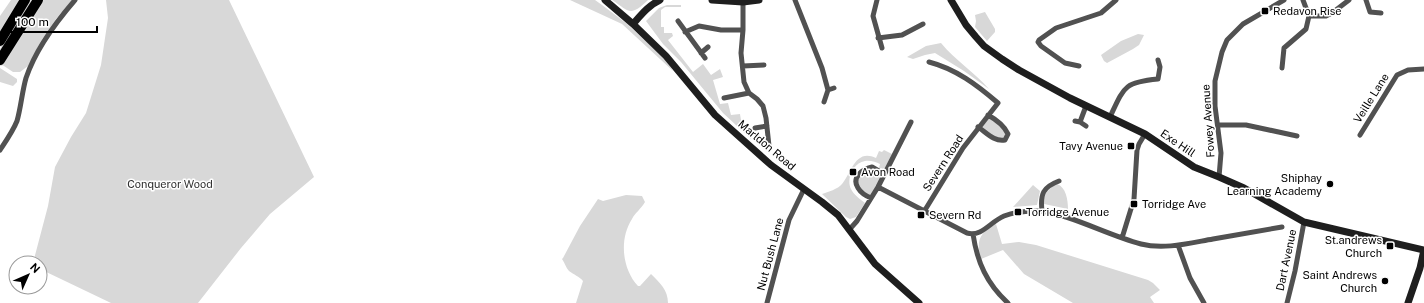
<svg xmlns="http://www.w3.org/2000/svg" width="1424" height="303" font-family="'Public Sans',sans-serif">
<rect width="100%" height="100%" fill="#fff"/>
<path fill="#d8d8d8" d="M11,0H21L0,34V16Z
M41,0H72L56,19L41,41L28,66L20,72H13L1,64Z
M106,0H229L314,177L270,214L241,248L198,303H111L40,269V263H33L48,206L55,167L71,137L86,113L101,65L108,18Z
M570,0H595L602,5L626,23L665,59L673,71L622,24Z
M612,0H648C630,17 630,12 612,0Z
M667,5H681V7H665L661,10V27H664V33H672L673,36L668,40L693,72L703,64L711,75L720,69L723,77L713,80L720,104L728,103L731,115L740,114L742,126H744L745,128H749L751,139L723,113L681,62L663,44L646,21L659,8Z
M985,12L995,29V32L987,41L975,27L976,21L975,15Z
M1138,34L1144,35L1139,45L1133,49L1107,63L1104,61L1101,55L1121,41Z
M941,43C955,60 974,72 989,89L964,71L935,53L925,55L913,59L907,57L926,46Z
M0,68L17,79V82L13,86L0,82Z
M988,115L1008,134L1000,141L978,127Z
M884,150L892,154L885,168L883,169L879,168L880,164C876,162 870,160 865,161C853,163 846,179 851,189C854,195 860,199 865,203L856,217L850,219L846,217L822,194C828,192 838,189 842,184C851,174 855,148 876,158L879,151L882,152Z
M867,168L884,174L871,198L861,192L857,178Z
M1057,184C1066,187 1068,200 1068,209L1044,204C1042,195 1049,188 1057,184Z
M1033,185L1040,191L1037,205L1013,207Z
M626,195L642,196L645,202C641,209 635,213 632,219C619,239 622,269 638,286H640L651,274C660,283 668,290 668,303H576L583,281C579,276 574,275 569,271C566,268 565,263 562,259L563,258L580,226L598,199L603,201Z
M996,224L1002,244L1019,242L1036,245L1148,280L1153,283L1160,290L1150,297L1154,303H1073L1024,274L1003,250L981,259C976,241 979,233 996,224Z"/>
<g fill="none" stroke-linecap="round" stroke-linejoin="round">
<defs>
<path id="highway" d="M0,41L25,0
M0,60L38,0"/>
</defs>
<use href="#highway" stroke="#dbdbdb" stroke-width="12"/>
<path stroke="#515151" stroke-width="5" d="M795,0L822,68L828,90L834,88
M877,0L873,16L882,48
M1303,0L1309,16H1326L1332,13L1349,0
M1366,0L1370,12L1381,13
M743,2V30L741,53L744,82L749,93L757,99L763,106L766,118L769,146
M678,21L705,58
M685,32L699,26L721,30H743
M878,38L902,35L923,24
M701,53L708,47
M743,66L764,65
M1079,66L1065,63L1041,46L1038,42L1039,40L1056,28L1101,13L1116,0
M1282,68L1284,48L1306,29L1309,16
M724,98L749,93
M824,102L828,90
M1110,117C1124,87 1124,82 1158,79L1160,67L1158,60
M1075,121L1080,122L1086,126
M1080,122L1086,106
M1218,125H1246L1297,136
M978,127C987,133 994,142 1005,140L1008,134C1004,125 997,120 988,115
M755,128L767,126
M1360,135L1397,75L1408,70L1424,69
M0,150C6,141 13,131 17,121C21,107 22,92 26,78C35,51 56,22 75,0
M1219,177L1221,153L1215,106V81L1222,52L1227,40L1243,24L1284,0
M878,187L967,233C982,237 990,222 1004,216C1014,212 1025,211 1036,211C1047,211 1056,214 1066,217C1091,225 1115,237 1141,244C1164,250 1190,243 1213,239C1236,235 1259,231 1282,227
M871,198C866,196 861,193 858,188C851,177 863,169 872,167L884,174
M925,210L963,148L998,103C977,85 956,69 929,62
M1042,211C1040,194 1043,187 1059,181
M849,230L857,221L878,187L911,122
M973,234C977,262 987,284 1008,303
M1122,238L1134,199L1137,150L1139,144L1145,134
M1178,245L1190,278L1204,303
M767,303L789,220L804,189
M1287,303L1295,271L1304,222"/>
<path stroke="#1e1e1e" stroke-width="7" d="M605,0L633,24L666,56L715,115L771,165L822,202L838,215L875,264L919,303
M712,0L743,2L759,0
M951,0L966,25L976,37L984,46L1002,59L1019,70L1070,98L1145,134L1194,167L1219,177L1244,188L1304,222L1424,250L1420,268L1408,303
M633,24C641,15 649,5 660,0"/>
<use href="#highway" stroke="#000" stroke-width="10"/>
</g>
<g fill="#000" stroke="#fff" stroke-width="1.5">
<rect x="1261" y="7" width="8" height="8" rx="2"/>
<rect x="1127" y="142" width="8" height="8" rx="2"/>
<rect x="849" y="168" width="8" height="8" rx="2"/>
<circle cx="1330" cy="184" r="4"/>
<rect x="1130" y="200" width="8" height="8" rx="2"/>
<rect x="1014" y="208" width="8" height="8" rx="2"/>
<rect x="917" y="211" width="8" height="8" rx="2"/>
<rect x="1386" y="242" width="8" height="8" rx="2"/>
<circle cx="1385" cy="281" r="4"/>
</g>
<g text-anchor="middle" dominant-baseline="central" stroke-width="3" stroke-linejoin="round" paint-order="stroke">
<g font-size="11" fill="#000" stroke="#fff" text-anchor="start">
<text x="1273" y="11">Redavon Rise</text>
<text x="1123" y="146" text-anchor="end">Tavy Avenue</text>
<text x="861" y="172">Avon Road</text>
<text x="1322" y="178" text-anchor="end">Shiphay<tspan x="1322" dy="13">Learning Academy</tspan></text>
<text x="1142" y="204">Torridge Ave</text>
<text x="1026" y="212">Torridge Avenue</text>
<text x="929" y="215">Severn Rd</text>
<text x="1382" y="240" text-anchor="end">St.andrews<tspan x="1382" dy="13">Church</tspan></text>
<text x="1377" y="275" text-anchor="end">Saint Andrews<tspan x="1377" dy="13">Church</tspan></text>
</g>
<g font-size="11" fill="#000" stroke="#fff">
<text transform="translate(1371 98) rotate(-58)">Veille Lane</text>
<text transform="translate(1208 121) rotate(-94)">Fowey Avenue</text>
<text transform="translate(1178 143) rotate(34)">Exe Hill</text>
<text transform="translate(767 145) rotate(40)">Marldon Road</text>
<text transform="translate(943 163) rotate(-57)">Severn Road</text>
<text transform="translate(770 254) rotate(-75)">Nut Bush Lane</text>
<text transform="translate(1286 260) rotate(-78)">Dart Avenue</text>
</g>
<g font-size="11" fill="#2f2f2f" stroke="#fff">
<text x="170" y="184">Conqueror Wood</text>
</g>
</g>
<g transform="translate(28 275) rotate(45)"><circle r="19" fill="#ffffff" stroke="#999999"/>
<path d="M0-3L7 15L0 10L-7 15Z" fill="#000000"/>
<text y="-6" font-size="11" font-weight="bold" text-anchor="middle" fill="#000000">N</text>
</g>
<path d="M10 26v6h87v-6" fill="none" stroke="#000000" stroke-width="2"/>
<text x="16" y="26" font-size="12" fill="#000000" stroke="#ffffff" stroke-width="3" paint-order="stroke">100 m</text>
</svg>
